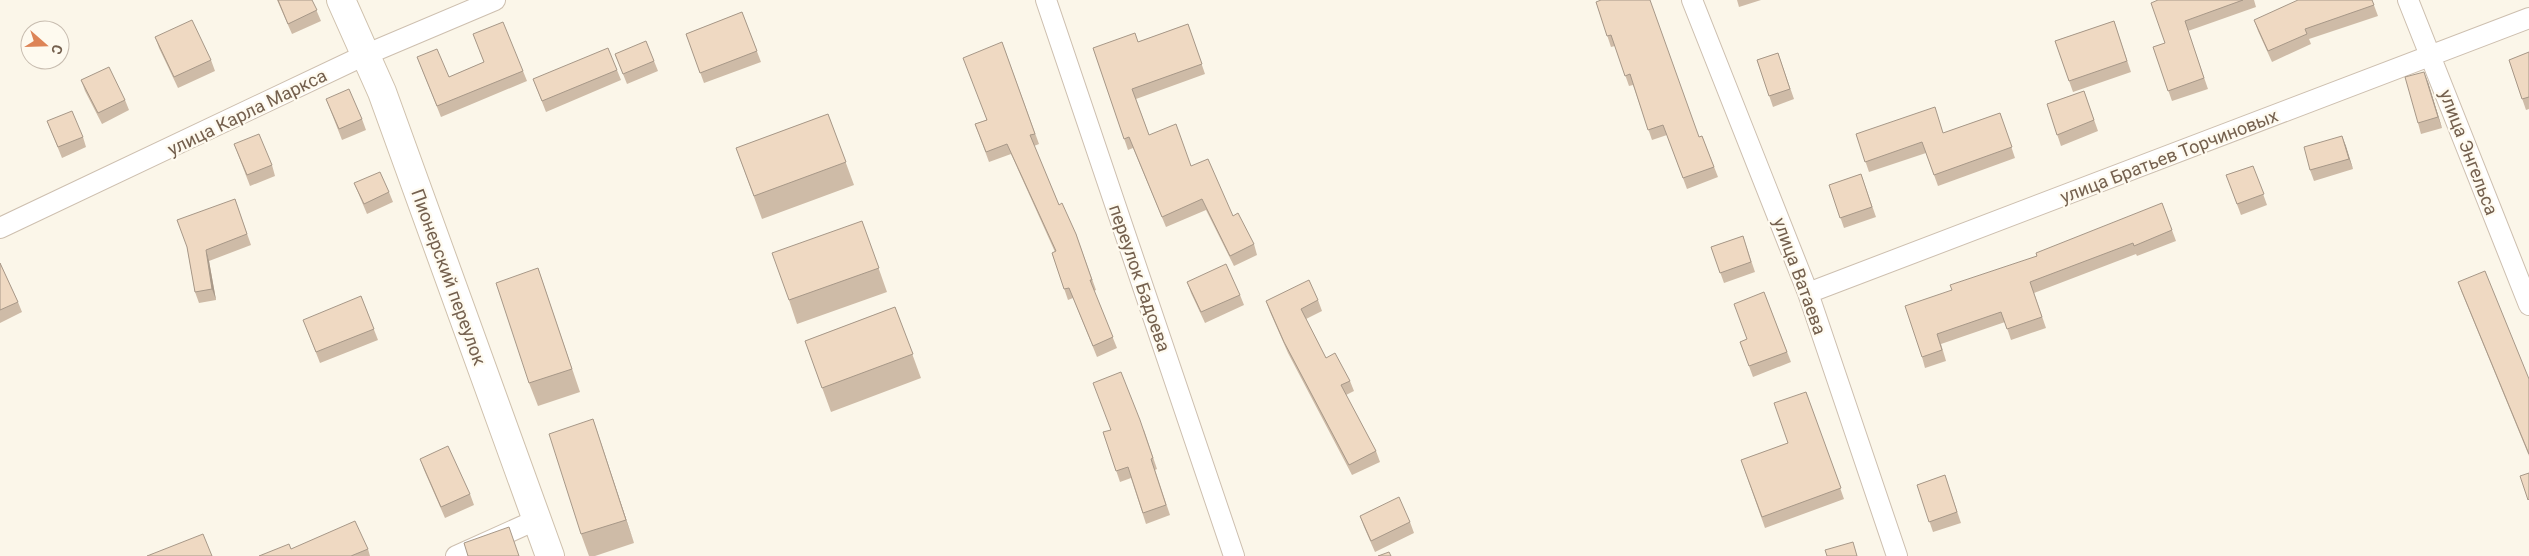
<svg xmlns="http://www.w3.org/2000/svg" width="2529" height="556" font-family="Roboto,sans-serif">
<rect width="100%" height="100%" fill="#fbf6e9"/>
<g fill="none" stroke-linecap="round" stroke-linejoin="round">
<defs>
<path id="street" d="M1046,0L1234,556
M1692,0L1808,293L1897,556
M2408,0L2529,305
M0,228L365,55L495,0
M1808,293L2529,18
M456,556L536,520"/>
<path id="secondary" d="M341,0L382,92L550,556"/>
</defs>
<use href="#street" stroke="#cdbfaf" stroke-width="22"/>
<use href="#secondary" stroke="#cfc1ad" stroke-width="30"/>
<use href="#street" stroke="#fff" stroke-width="20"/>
<use href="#secondary" stroke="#fff" stroke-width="28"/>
</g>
<path fill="#cebba7" d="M277,0H312L321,21L292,34Z
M1737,0H1761L1739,7Z
M2158,0H2254L2256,7L2188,31L2208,89L2172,101L2153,47L2165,43Z
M2372,0L2378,16L2309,39L2311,44L2272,62L2258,31L2254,20Z
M1596,2L1699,137L1702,136L1718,177L1687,189L1667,135L1652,140L1633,85L1629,86L1615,46L1611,47Z
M742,12L761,62L704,83L686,34Z
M2114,21L2131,72L2073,92L2055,41Z
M1188,24L1205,74L1136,99L1149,135L1191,166L1233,216L1254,244L1257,255L1234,266L1206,210L1166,227L1133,148L1128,150L1093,48L1138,42Z
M473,34L523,71L527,81L441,117L417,57L449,77L484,62Z
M155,37L211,60L215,71L178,88L159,48Z
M1002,42L1039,144L1034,146L1059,205L1076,234L1096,290L1094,291L1117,348L1097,357L1073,298L1068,300L1052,253L1055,252L1011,154L989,162L975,124L986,120Z
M2529,52V109L2526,110L2509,60Z
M1778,53L1794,99L1773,107L1757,60Z
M615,54L654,61L658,71L627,84Z
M617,70L621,80L546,112L533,79Z
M81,80L125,100L129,110L102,124L85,91Z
M2428,82L2442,128L2421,134L2418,123Z
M2084,91L2098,131L2061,146L2047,104Z
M326,99L362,119L366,130L342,140Z
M2000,113L2015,158L1938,186L1926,153L1869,172L1856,134L1943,133Z
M828,114L854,185L762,219L736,148Z
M47,121L83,137L86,147L62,158Z
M2342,136L2353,169L2314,181L2310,170Z
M234,144L272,165L275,176L250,186Z
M2253,166L2267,205L2241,215L2226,175Z
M1861,174L1876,217L1844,228L1829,185Z
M354,183L389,192L393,202L367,214Z
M235,199L251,245L209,261L216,300L199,303L195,292L187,247Z
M2162,203L2176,241L2137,256L2136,254L2034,293L2046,328L2011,340L2005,322L1941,344L1946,361L1925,368L1922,357L1952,290L2037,256Z
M862,221L887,292L797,324L789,300Z
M1743,236L1755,272L1724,283L1711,247Z
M0,263L18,302L22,312L0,323Z
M538,268L580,392L538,406L529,383Z
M1187,282L1240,295L1244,305L1205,323L1191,293Z
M2458,282L2529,379V456L2462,293Z
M1764,292L1791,362L1753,377L1740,342L1747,339Z
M361,296L378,340L320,363L307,330Z
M1318,300L1322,311L1306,319L1326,358L1350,381L1354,391L1346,395L1376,451L1380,462L1352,475L1288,353L1270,312L1266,301Z
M895,307L921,378L831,412L805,341Z
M1806,392L1844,499L1765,528L1741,460L1788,443Z
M593,419L601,443L634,543L595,556H589L581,534Z
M1144,430L1157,469L1155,470L1170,515L1146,524L1131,478L1120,482L1103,432Z
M420,459L470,494L474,505L445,518L424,470Z
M1945,475L1961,523L1933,532L1917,485Z
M1360,516L1410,522L1414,533L1375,552L1364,527Z
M291,549H368L370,556H259Z"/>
<path fill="#a79888" d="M2424,72L2428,82L2442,128L2438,117Z
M2342,136L2346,146L2353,169L2349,159Z
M206,250L209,261L216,300L212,289Z
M593,419L601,443L634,543L626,520Z"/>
<path fill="#efd9c2" stroke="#a79888" d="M278,0H312L317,10L288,24Z
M1601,0H1650L1699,137L1702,136L1714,167L1683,178L1663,125L1648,130L1630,74L1625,76L1611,35L1607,36L1596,2Z
M2158,0H2243L2185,21L2204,78L2168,91L2153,47L2165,43L2151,3Z
M2298,0H2372L2374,5L2305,29L2307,34L2268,51L2254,20Z
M742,12L757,51L700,73L686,34Z
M192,20L211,60L174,77L155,37Z
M2114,21L2127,61L2069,81L2055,41Z
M503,22L523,71L437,106L417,57L437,49L449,77L484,62L473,34Z
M1188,24L1202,64L1132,89L1149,135L1176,124L1191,166L1208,159L1233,216L1238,213L1254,244L1230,256L1202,199L1162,217L1129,137L1124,139L1093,48L1135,33L1138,42Z
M646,41L654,61L623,74L615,54Z
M1002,42L1035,134L1030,135L1059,205L1062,203L1076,234L1092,280H1090L1113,337L1093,346L1069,288L1064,289L1052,253L1056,251L1007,144L986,152L975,124L987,120L963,58Z
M608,48L617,70L542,101L533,79Z
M2529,52V97L2522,99L2509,60Z
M1778,53L1790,89L1769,96L1757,60Z
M109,67L125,100L98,113L81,80Z
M2424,72L2438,117L2418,123L2405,77Z
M349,89L362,119L339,129L326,99Z
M2084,91L2094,120L2057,135L2047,104Z
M1935,107L1943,133L2000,113L2012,147L1934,175L1922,142L1865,162L1856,134Z
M72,111L83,137L58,147L47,121Z
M828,114L846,162L754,196L736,148Z
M259,134L272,165L247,175L234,144Z
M2342,136L2349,159L2310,170L2304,147Z
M2253,166L2264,194L2237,204L2226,175Z
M380,172L389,192L364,204L354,183Z
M1861,174L1872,207L1840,218L1829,185Z
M235,199L247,234L206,250L212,289L195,292L187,247L177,220Z
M2162,203L2172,230L2134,246L2133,243L2030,282L2042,317L2007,329L2001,312L1937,334L1942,350L1922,357L1905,306L1952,290L1950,285L2037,256L2036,253Z
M862,221L879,268L789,300L772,253Z
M1743,236L1751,262L1720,273L1711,247Z
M0,263L18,302L0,310Z
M1226,264L1240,295L1201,312L1187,282Z
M538,268L572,369L529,383L496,283Z
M2485,271L2529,379V454L2458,282Z
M1309,280L1318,300L1301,309L1326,358L1335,353L1350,381L1341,385L1376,451L1349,465L1284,342L1266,301Z
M1764,292L1787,352L1749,366L1740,342L1747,339L1734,304Z
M361,296L374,329L316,352L303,320Z
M895,307L913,354L822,388L805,341Z
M1121,372L1140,420L1153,458L1151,459L1166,505L1143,513L1128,467L1116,471L1103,432L1111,430L1093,383Z
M1806,392L1841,488L1762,517L1741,460L1788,443L1774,403Z
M593,419L626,520L581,534L549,434Z
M448,446L470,494L441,507L420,459Z
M2529,473V499L2528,500L2520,476Z
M1945,475L1957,512L1929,522L1917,485Z
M1399,497L1410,522L1371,541L1360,516Z
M355,521L368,549L351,556H259L289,544L291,549Z
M509,527L519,556H468L464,543Z
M203,534L212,556H147Z
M1853,542L1857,556H1827L1825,550Z
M1389,552L1391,556H1378Z"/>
<g text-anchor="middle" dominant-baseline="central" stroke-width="4.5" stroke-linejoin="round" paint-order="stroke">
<g font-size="18" fill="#74604e" stroke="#fefaef">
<text transform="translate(247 112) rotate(-26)">улица Карла Маркса</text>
<text transform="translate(2469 152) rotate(69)">улица Энгельса</text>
<text transform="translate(2169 156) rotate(-21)">улица Братьев Торчиновых</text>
<text transform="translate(1800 276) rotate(70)">улица Ватаева</text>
<text transform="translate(449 277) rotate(70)">Пионерский переулок</text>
<text transform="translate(1140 278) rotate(71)">переулок Бадоева</text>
</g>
</g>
<g transform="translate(45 45) rotate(110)"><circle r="24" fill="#fefaef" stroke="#c7bcaf"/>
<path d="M0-4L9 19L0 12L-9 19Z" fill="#dd8457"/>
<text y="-8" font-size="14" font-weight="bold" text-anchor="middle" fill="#74604e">С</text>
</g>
</svg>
